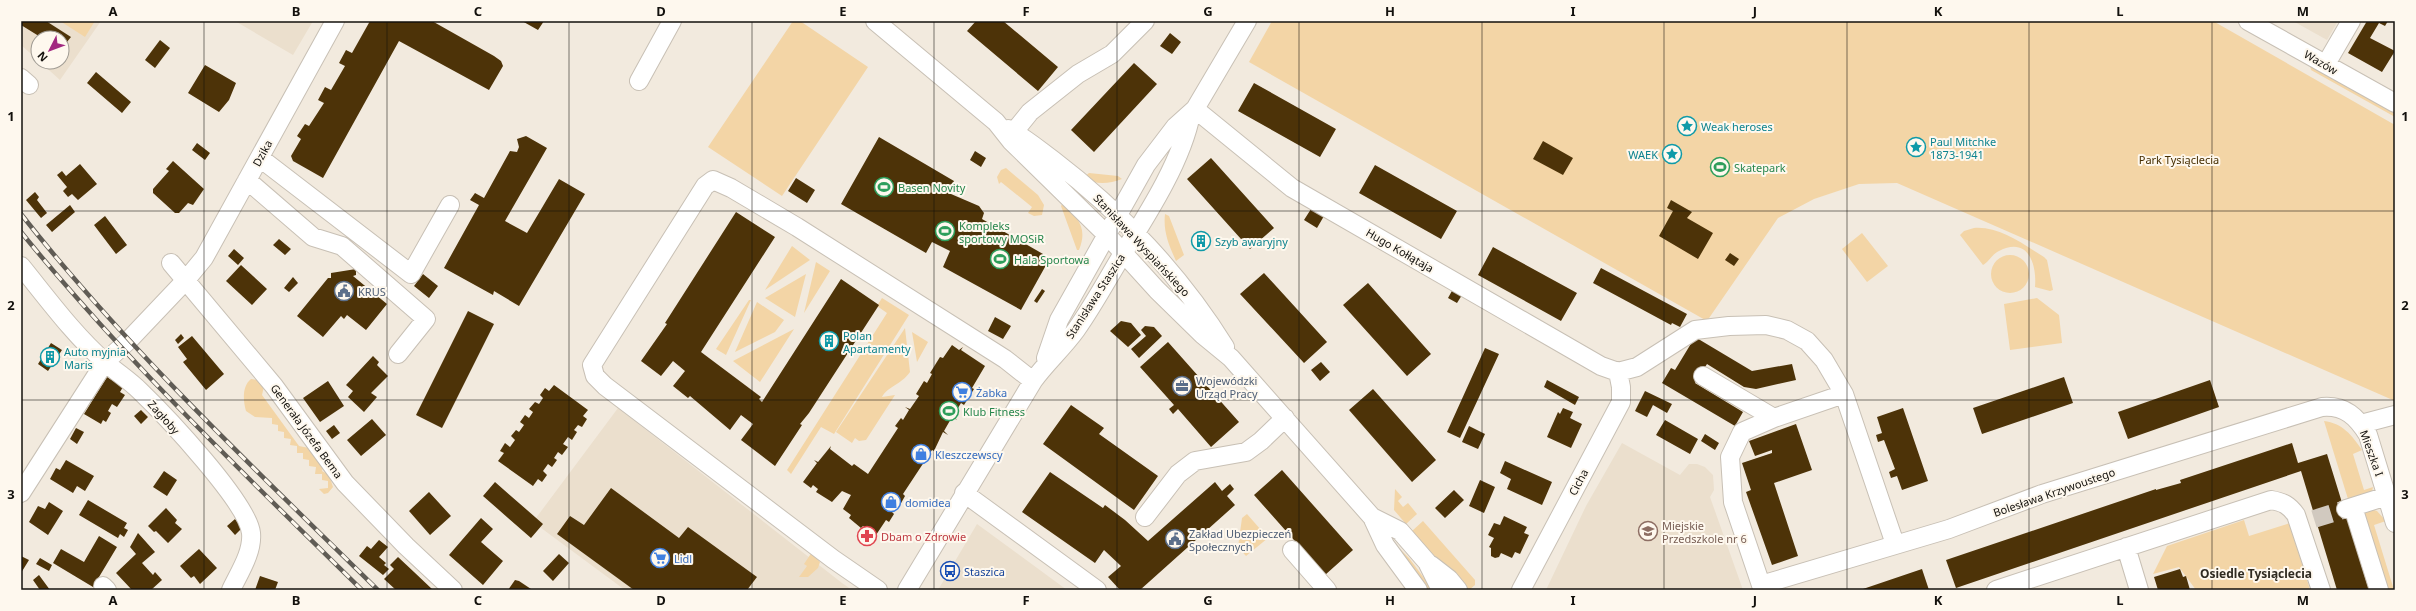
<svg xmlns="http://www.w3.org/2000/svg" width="2416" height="611" font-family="'Noto Sans',sans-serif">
<rect width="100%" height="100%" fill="#f2eade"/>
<path fill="#ebdfcd" d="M21,21H101L60,80L40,62H62V38H38V60L21,45Z
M235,21H313L293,55Z
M2293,21H2338L2327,40Z
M618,408L842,583L852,590H625L533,522Z
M1622,443L1680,475L1689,464H1697L1705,467L1713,475L1714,490L1710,497L1743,590H1546L1586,506Z
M977,524L1067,590H938Z"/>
<path fill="#f3d5a6" d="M60,21H95L85,37Z
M793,21H800L868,67L782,196L708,147Z
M1272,21H2213L2395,125V401L1897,183L1859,184L1814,199L1778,218L1707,321L1249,62Z
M2310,64L2395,112V117L2311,70Z
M1006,168L1038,195L1044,205L1042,215L1034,216L1028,213L1032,207L1001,182L999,184L997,177L1001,170Z
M1089,173L1118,176L1122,179C1108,184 1097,185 1083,178Z
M1063,203C1078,218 1088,228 1079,250H1077L1061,206Z
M1165,214L1169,216L1184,255L1176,261C1169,245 1163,232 1165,214Z
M1974,228C1999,226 2023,244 2044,257L2047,260L2053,290L2050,291L2035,287C2037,264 2028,236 1999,251C1992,254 1989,262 1983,265L1960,235L1964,231Z
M1862,233L1888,266L1867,282L1842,249Z
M792,246L810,260L765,290Z
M1991 274a19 19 0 1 1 38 0a19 19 0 1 1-38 0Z
M816,262L830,271L804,313Z
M806,274L795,317L765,298Z
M882,298L909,315L834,434L821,427L791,474L787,470L887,313L877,306Z
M2037,298L2059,315L2062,343L2010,350L2004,304Z
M749,300H751L726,355L716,349Z
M757,302L784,320L775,332L735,352Z
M905,328L910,372C901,385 888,386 882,397L895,395L866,440L859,441L855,438L852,443L836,432Z
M794,329L760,382L733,361Z
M912,332L928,342L917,362Z
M251,379L258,380L264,386L262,395L299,446L309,448L323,468L322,471L329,475L333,487L328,493L324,494L319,489L328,488V481L322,480V474H315L316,467L309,466V460L303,459V453H297V446L290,445L291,439L284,438V432L278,431V425L272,424V418L255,417L246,411C243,401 242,386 251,379Z
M2324,421C2342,423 2352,435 2362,450L2353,454L2364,490L2373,487L2372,492L2348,499Z
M1395,489L1402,497L1398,501L1403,507L1408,503L1417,514L1406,524L1394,510Z
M2374,510L2377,511L2386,521L2374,525L2394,590H2384L2362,518L2365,513Z
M1247,514L1268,538L1246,556L1238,547L1242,518Z
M2244,520L2249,536L2290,523L2310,590H2196L2179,567L2153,574L2167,546Z
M1423,521L1475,580V585L1469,590H1465L1412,531Z
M1391,540L1409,558L1433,590H1426Z
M812,552L820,562L818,568L808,577H799L807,566L804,564Z"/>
<path fill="#4d3308" d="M22,21H46L71,37L62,48V38H42L21,25Z
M370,21H432L494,56L501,61L503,66L489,90L399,41L323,178L293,161L291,156L301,139L297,136L305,124L309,126L324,103L318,100L325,87L331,90L345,66L339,63L346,50L352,53Z
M522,21H544L538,30Z
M976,21H1003L1058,67L1038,91L967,31Z
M2367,21H2388L2385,26L2379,23L2370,38L2395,51L2382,72L2348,53Z
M1170,33L1181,42L1172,54L1160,46Z
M160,40L170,48L155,68L145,60Z
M1134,63L1157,84L1094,152L1071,130Z
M205,65L236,83L229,100L219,112L188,93Z
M96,72L131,102L122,113L87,83Z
M1254,83L1336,129L1320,157L1238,111Z
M526,136L547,148L505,221L527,233L559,179L585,194L519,306L494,291L493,295L444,268L479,205L470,200L475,193L484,198L510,151L517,152L519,147L517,139Z
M879,137L954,181L949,191L951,194L979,206L984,213L982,219L1050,258L1021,310L943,267L950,251L932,242L926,253L841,204Z
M1543,141L1573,158L1563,175L1533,159Z
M197,143L210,153L205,160L192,150Z
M975,151L986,158L981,167L970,160Z
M1211,158L1274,228L1250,249L1187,179Z
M173,161L204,189L193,205L188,203L179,213H175L153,193V189L169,171L166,169Z
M80,164L97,184L78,200L72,194L68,197L63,191L67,187L57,175L62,171L66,176Z
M1375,165L1457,211L1441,239L1359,193Z
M796,178L815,190L807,203L788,191Z
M35,192L39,197L37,200L47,213L41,218L26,200Z
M1671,200L1692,212L1687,218L1713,233L1698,259L1659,236L1673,211L1667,208Z
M70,205L75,212L52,232L46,225Z
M1311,209L1324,216L1317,228L1304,220Z
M736,212L775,237L701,352L761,397L759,399L762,402L841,279L879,305L809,413L800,424L802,425L775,466L741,440L753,424L741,415L730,430L690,396L688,398L673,386L685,371L673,361L661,376L641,361L667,324L665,323Z
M105,216L127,245L116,254L94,225Z
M279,239L291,249L285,255L273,245Z
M1493,247L1577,293L1561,321L1478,275Z
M234,249L244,258L238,265L228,256Z
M1730,253L1739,259L1734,266L1725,260Z
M241,265L267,289L252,305L226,281Z
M1601,268L1687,314L1680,327L1672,323L1671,325L1593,283Z
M356,269V275L353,276L387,304L366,330L347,315L344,319L341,316L323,337L297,316L328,278H331V273Z
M1264,273L1327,342L1304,363L1240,294Z
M423,274L438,286L429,298L414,286Z
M293,277L298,283L289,292L284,288Z
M1368,283L1431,354L1407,376L1343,305Z
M1042,289L1045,291L1037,303L1034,301Z
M1453,289L1462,295L1457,303L1448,298Z
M468,311L494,324L442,428L416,415Z
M995,317L1011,326L1003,339L988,331Z
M1121,321L1131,323L1141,335L1128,347L1110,331Z
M1145,326L1154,327L1162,336L1139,358L1131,349L1146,336L1141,330Z
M181,334L184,338L178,344L175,340Z
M192,336L224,374L206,390L183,362L187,359L178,347Z
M1695,337L1752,371L1792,364L1796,380L1756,389L1744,387L1707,364L1695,383L1743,412L1735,426L1662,383L1671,368L1675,370Z
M1168,342L1239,422L1211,447L1178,409L1173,414L1169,409L1174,405L1140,367Z
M51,343L62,350L48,371L38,364Z
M952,345L959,350L963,347L961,350L985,366L972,388L974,389L964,405L961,403L953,416L957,420L952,417L944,431L948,435L943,432L934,451L932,450L903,494L905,496L900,505L897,503L892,512L894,514L889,522L886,520L876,535L863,526L861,528L849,518L851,515L843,509L851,495L842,491L832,502L816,492L818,489L813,485L811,488L803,482L817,463L814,460L818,462L831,446L830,449L852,466L854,464L868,474L898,428L895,426L901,418L903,420L909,410L905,407L910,409L919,396L916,394L924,381L927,383L932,374L930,373L940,357L943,358Z
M1485,348L1499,354L1460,438L1447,432Z
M373,356L379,362L377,365L388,376L371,393L377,397L364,412L348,397L353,391L346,385Z
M1321,362L1330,372L1320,381L1311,370Z
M107,377L123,387L120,392L125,395L117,407L112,404L108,411L111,413L106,422L103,420L101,424L84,414Z
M2064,377L2073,403L1982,434L1973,408Z
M1547,380L1579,397L1575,405L1544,387Z
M2210,380L2219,407L2128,439L2118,412Z
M328,381L344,406L320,422L303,398Z
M554,385L588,410L583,416L587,419L582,427L578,425L574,430L577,432L572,440L568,437L563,444L568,447L562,455L558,452L554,458L557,460L552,467L548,464L543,471L547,475L542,482L538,479L533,486L498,461L504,453L500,451L505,443L510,447L515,440L511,436L516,430L519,432L524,425L520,422L525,415L529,418L533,412L529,409L535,402L539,404L543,398L540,395L545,388L549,391Z
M1373,389L1436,460L1412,482L1349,410Z
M1645,391L1672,404L1667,413L1653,405L1647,417L1635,411Z
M1071,405L1104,428L1099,434L1158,476L1134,510L1043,444Z
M1563,408L1573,412L1570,418L1582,424L1571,448L1547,437L1558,412L1560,414Z
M1903,408L1928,481L1902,490L1897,476L1891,478L1889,472L1895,469L1884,440L1878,442L1876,435L1882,433L1877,417Z
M141,410L148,417L141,424L134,416Z
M372,419L386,435L361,456L347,440Z
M1665,420L1698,439L1690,454L1656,435Z
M1796,424L1812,470L1774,483L1798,556L1772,565L1746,492L1751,490L1742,463L1772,453V450L1755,456L1749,441Z
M334,425L340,433L332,439L326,431Z
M1469,426L1485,434L1478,449L1462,442Z
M76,428L84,432L77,444L70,439Z
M1705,434L1719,443L1715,450L1701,441Z
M2292,443L2298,463L2327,454L2369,590H2337L2301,471L1956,588L1946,560L2156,489V490L2181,483L2180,480Z
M66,460L94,476L85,491L77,486L73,493L50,479L56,468L60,470Z
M1505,461L1552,482L1542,505L1507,489L1511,479L1500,473Z
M1282,470L1353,550L1325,575L1254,495Z
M164,471L177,480L167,496L153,487Z
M1050,472L1103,508L1105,505L1125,520L1148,541L1215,482L1222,491L1230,484L1234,489L1227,496L1235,505L1140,590H1120L1108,577L1121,566L1104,550L1095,563L1022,512Z
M1480,480L1495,487L1484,513L1469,506Z
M495,482L543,524L531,538L483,496Z
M611,488L679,538L688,527L757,577L747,590H634L557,534L570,516L584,525Z
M1454,490L1464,500L1445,518L1435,508Z
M429,492L451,516L430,535L409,511Z
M88,500L127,523L124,528L128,530L124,537L120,534L118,538L79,515Z
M49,502L63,511L48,535L29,522L38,506L45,509Z
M166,508L177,520L175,523L182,529L168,543L156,531L154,532L148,526Z
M1504,516L1527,527L1524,533L1529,535L1520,554L1515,552L1512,558L1501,553L1499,557L1495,558L1491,556V548L1489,547L1494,538L1488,535L1494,523L1500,525Z
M481,518L493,529L481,542L503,561L483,585L449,555Z
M235,519L242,528L235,535L227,526Z
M138,533L155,552L142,563L153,575L155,572L162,580L151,590H132L116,573L136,554L130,547Z
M99,536L117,547L93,587L53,563L61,549L84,562Z
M379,540L388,547L379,557L386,563L384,565L389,569L383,575L359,556L367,546L371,549Z
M199,549L217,568L200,584L194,576L191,578L180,566Z
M559,554L569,563L553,581L543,571Z
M21,556L29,560L21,573Z
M398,557L414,572L433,590H396L384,579L394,569L390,565Z
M40,558L52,565L49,571L36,564Z
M1922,569L1929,590H1860Z
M2180,569L2183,577L2186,576L2190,590H2158L2154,577Z
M39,575L50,590H40L33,580Z
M260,576L278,582L275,590H255Z
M515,580L519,581L531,589L508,590Z"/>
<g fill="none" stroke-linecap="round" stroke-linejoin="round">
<path stroke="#d1c9bf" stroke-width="18" stroke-dasharray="18 9" stroke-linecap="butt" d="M2314,519L2346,509"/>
<defs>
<path id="minor" d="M875,21L996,122L1011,141L1107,235L1157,290L1203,335L1231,358L1372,517L1385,545L1418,590
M2248,21L2395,103
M2326,64L2351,21
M21,78L29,85
M639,81L672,21
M1195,109L1292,188L1601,366L1618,372
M1008,129C1024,137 1038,149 1053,160C1120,211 1181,276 1225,347
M1009,138L1030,112L1078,74L1112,54L1145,21
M260,158L411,274L450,205
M247,180L313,237L342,246L426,319L398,354
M171,263L274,386L345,483L406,546L453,590
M21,266C47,298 74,335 105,362C116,372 129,380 140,391C165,415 248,503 251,533C253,552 239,573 231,590
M1046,358L1059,320L1146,165L1175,127L1195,109L1247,21
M1618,372L1637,367L1695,330L1729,326L1766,325L1787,330L1807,341L1824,360L1844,394L1895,544
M1703,376L1774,418
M1844,394L1774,418L1742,432L1730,457L1733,502L1761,585L1949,529L2042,494L2322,407C2345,405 2357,417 2368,435L2395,523
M2361,424L2395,415
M21,493L105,362L129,340L185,281L204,258L335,21
M964,493L1097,590
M2353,507L2379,590
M2346,509L2387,496
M1145,517L1178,474L1195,461L1246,452L1261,441L1285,418
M1372,517L1400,531L1427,562L1441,590
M2126,547L2139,590
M1292,550L1327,590
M1431,565L1449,579L1458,590
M103,586L107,590
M878,590L833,559L605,386L595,376L592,365L705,186L713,180L731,188L797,227L1005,359L1033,381
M907,590L1033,381C1046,363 1063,348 1076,330C1093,306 1107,280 1122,255C1147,215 1182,161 1191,114
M1521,590L1621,402V387L1618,372
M1996,590L2271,500C2283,502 2289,505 2296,515L2321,590"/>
</defs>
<use href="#minor" stroke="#c8c0b5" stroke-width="20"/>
<use href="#minor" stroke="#fff" stroke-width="18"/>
<defs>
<path id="rail" d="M21,214C128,350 255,469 378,590
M21,232C125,360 244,474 362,590"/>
</defs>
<use href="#rail" stroke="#605c55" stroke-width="4.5"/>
<use href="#rail" stroke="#fef8ee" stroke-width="3" stroke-dasharray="9" stroke-linecap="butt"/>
</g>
<path fill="none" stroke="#13110d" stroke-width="1" stroke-opacity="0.55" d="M204,21V590M387,21V590M569,21V590M752,21V590M934,21V590M1117,21V590M1299,21V590M1482,21V590M1664,21V590M1847,21V590M2029,21V590M2212,21V590M21,211H2395M21,400H2395"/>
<defs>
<symbol id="sight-ring" viewBox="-11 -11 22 22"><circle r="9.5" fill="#fef8ee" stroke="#0f9aa8" stroke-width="1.5"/><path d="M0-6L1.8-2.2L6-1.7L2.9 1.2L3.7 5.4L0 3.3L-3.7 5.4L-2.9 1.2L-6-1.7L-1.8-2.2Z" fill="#0f9aa8"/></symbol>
<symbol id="stadium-ring" viewBox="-11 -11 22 22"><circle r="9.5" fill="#fef8ee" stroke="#2e9e5b" stroke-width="1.5"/><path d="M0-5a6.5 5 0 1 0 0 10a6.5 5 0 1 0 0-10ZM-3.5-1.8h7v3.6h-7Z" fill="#2e9e5b"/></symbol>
<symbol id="building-ring" viewBox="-11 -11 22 22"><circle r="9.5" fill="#fef8ee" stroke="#0f9aa8" stroke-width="1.5"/><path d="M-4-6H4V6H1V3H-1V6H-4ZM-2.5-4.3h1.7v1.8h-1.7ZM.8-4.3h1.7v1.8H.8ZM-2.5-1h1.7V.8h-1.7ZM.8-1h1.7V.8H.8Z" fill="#0f9aa8"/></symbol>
<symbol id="civic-ring" viewBox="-11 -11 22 22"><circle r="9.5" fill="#fef8ee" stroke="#5c6f8a" stroke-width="1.5"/><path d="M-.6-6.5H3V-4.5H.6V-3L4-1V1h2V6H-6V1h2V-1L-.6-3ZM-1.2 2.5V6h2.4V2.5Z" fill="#5c6f8a"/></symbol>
<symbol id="office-ring" viewBox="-11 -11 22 22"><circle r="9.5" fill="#fef8ee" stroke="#5c6f8a" stroke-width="1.5"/><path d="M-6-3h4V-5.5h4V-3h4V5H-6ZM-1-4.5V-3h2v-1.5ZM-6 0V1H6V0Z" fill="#5c6f8a"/></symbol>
<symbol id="supermarket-ring" viewBox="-11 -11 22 22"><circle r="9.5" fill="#fef8ee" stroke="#3f7fe0" stroke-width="1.5"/><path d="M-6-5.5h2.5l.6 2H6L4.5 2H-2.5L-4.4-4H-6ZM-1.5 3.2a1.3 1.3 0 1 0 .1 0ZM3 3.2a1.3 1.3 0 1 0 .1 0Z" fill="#3f7fe0"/></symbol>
<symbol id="shop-ring" viewBox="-11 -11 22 22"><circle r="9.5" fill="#fef8ee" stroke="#3f7fe0" stroke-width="1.5"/><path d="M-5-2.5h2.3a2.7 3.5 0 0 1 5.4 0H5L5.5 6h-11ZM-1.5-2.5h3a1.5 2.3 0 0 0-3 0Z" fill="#3f7fe0"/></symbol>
<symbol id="school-ring" viewBox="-11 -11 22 22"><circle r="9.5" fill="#fef8ee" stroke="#8d6e63" stroke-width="1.5"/><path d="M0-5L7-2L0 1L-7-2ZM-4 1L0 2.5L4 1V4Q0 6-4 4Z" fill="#8d6e63"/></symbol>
<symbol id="pharmacy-ring" viewBox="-11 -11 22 22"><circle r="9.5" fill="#fef8ee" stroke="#e0444e" stroke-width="1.5"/><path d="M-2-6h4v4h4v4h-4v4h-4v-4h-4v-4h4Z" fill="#e0444e"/></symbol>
<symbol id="bus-ring" viewBox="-11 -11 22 22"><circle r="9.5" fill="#fef8ee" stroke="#1a4fb4" stroke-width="1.5"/><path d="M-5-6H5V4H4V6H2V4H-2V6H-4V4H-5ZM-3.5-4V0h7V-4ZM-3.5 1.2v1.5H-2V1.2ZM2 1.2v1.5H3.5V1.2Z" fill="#1a4fb4"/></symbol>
</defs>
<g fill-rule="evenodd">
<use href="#sight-ring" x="1676" y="115" width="22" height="22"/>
<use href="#sight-ring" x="1905" y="136" width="22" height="22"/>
<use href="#sight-ring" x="1661" y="143" width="22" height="22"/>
<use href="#stadium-ring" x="1709" y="156" width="22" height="22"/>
<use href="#stadium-ring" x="873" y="176" width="22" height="22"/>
<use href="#stadium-ring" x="934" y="220" width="22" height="22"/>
<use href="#building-ring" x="1190" y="230" width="22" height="22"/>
<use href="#stadium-ring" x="989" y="248" width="22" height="22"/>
<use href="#civic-ring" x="333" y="280" width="22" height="22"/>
<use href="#building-ring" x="818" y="330" width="22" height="22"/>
<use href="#building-ring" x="39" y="346" width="22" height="22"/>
<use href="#office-ring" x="1171" y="375" width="22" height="22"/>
<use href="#supermarket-ring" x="951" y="381" width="22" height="22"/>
<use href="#stadium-ring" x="938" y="400" width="22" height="22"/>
<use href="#shop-ring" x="910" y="443" width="22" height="22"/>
<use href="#shop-ring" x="880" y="491" width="22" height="22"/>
<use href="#school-ring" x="1637" y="520" width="22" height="22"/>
<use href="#pharmacy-ring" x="856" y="525" width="22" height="22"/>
<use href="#civic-ring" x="1164" y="528" width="22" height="22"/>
<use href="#supermarket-ring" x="649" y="547" width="22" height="22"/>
<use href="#bus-ring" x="939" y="560" width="22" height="22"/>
</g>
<g text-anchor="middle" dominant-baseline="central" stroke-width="4" stroke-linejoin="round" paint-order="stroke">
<g font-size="11" fill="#13110d" stroke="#fef8ee">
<text transform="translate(2321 62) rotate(30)">Wazów</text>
<text transform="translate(262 153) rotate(-61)">Dzika</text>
<text transform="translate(1142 245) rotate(47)">Stanisława Wyspiańskiego</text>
<text transform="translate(1400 250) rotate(30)">Hugo Kołłątaja</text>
<text transform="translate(1095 296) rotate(-57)">Stanisława Staszica</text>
<text transform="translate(164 417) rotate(48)">Zagłoby</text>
<text transform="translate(307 431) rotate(54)">Generała Józefa Bema</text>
<text transform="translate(2372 453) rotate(70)">Mieszka I</text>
<text transform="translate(1578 482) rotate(-62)">Cicha</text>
<text transform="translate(2054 492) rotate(-19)">Bolesława Krzywoustego</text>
</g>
<g font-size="11" fill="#0d838f" stroke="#fef8ee" text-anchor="start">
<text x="1701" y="126">Weak heroses</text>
<text x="1930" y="141">Paul Mitchke<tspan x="1930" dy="13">1873-1941</tspan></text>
<text x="1658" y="154" text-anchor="end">WAEK</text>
<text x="1215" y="241">Szyb awaryjny</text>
<text x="843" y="335">Polan<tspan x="843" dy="13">Apartamenty</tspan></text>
<text x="64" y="351">Auto myjnia<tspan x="64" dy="13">Maris</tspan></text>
</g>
<g font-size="11" fill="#462e00" stroke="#fef8ee">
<text x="2179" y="159">Park Tysiąclecia</text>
</g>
<g font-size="11" fill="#27864d" stroke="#fef8ee" text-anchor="start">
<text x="1734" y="167">Skatepark</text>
<text x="898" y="187">Basen Novity</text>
<text x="959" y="225">Kompleks<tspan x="959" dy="13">sportowy MOSiR</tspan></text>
<text x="1014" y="259">Hala Sportowa</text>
<text x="963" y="411">Klub Fitness</text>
</g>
<g font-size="11" fill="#4e5e75" stroke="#fef8ee" text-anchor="start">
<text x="358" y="291">KRUS</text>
<text x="1196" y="380">Wojewódzki<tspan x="1196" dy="13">Urząd Pracy</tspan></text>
<text x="1189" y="533">Zakład Ubezpieczeń<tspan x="1189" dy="13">Społecznych</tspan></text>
</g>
<g font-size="11" fill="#366cbe" stroke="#fef8ee" text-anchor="start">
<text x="976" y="392">Żabka</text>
<text x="935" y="454">Kleszczewscy</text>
<text x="905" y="502">domidea</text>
<text x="674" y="558">Lidl</text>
</g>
<g font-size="11" fill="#785e54" stroke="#fef8ee" text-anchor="start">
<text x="1662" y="525">Miejskie<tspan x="1662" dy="13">Przedszkole nr 6</tspan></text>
</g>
<g font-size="11" fill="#be3a42" stroke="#fef8ee" text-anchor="start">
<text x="881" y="536">Dbam o Zdrowie</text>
</g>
<g font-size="11" fill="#164399" stroke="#fef8ee" text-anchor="start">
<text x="964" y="571">Staszica</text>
</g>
<g font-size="12" font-weight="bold" fill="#302b21" stroke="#fef8ee">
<text x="2256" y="573">Osiedle Tysiąclecia</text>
</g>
</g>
<rect width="2416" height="611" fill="none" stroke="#fef8ee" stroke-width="44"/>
<g transform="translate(50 50) rotate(228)"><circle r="19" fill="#fef8ee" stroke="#a09c94"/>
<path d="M0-3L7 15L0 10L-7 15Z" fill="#a22980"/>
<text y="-6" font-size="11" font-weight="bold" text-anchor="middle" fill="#13110d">N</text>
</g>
<rect x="22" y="22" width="2372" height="567" fill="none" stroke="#13110d" stroke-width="1.5"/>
<g font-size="13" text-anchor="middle" font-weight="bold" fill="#13110d">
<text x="113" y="16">A</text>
<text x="296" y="16">B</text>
<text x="478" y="16">C</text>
<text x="661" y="16">D</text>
<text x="843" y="16">E</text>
<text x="1026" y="16">F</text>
<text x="1208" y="16">G</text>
<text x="1390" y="16">H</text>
<text x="1573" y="16">I</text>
<text x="1755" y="16">J</text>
<text x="1938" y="16">K</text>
<text x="2120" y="16">L</text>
<text x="2303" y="16">M</text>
<text x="11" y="121">1</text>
<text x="2405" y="121">1</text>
<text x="11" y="310">2</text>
<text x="2405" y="310">2</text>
<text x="11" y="499">3</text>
<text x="2405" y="499">3</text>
<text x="113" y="605">A</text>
<text x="296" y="605">B</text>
<text x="478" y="605">C</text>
<text x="661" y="605">D</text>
<text x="843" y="605">E</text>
<text x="1026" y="605">F</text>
<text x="1208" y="605">G</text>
<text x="1390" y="605">H</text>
<text x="1573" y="605">I</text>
<text x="1755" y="605">J</text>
<text x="1938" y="605">K</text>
<text x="2120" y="605">L</text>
<text x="2303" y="605">M</text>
</g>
</svg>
